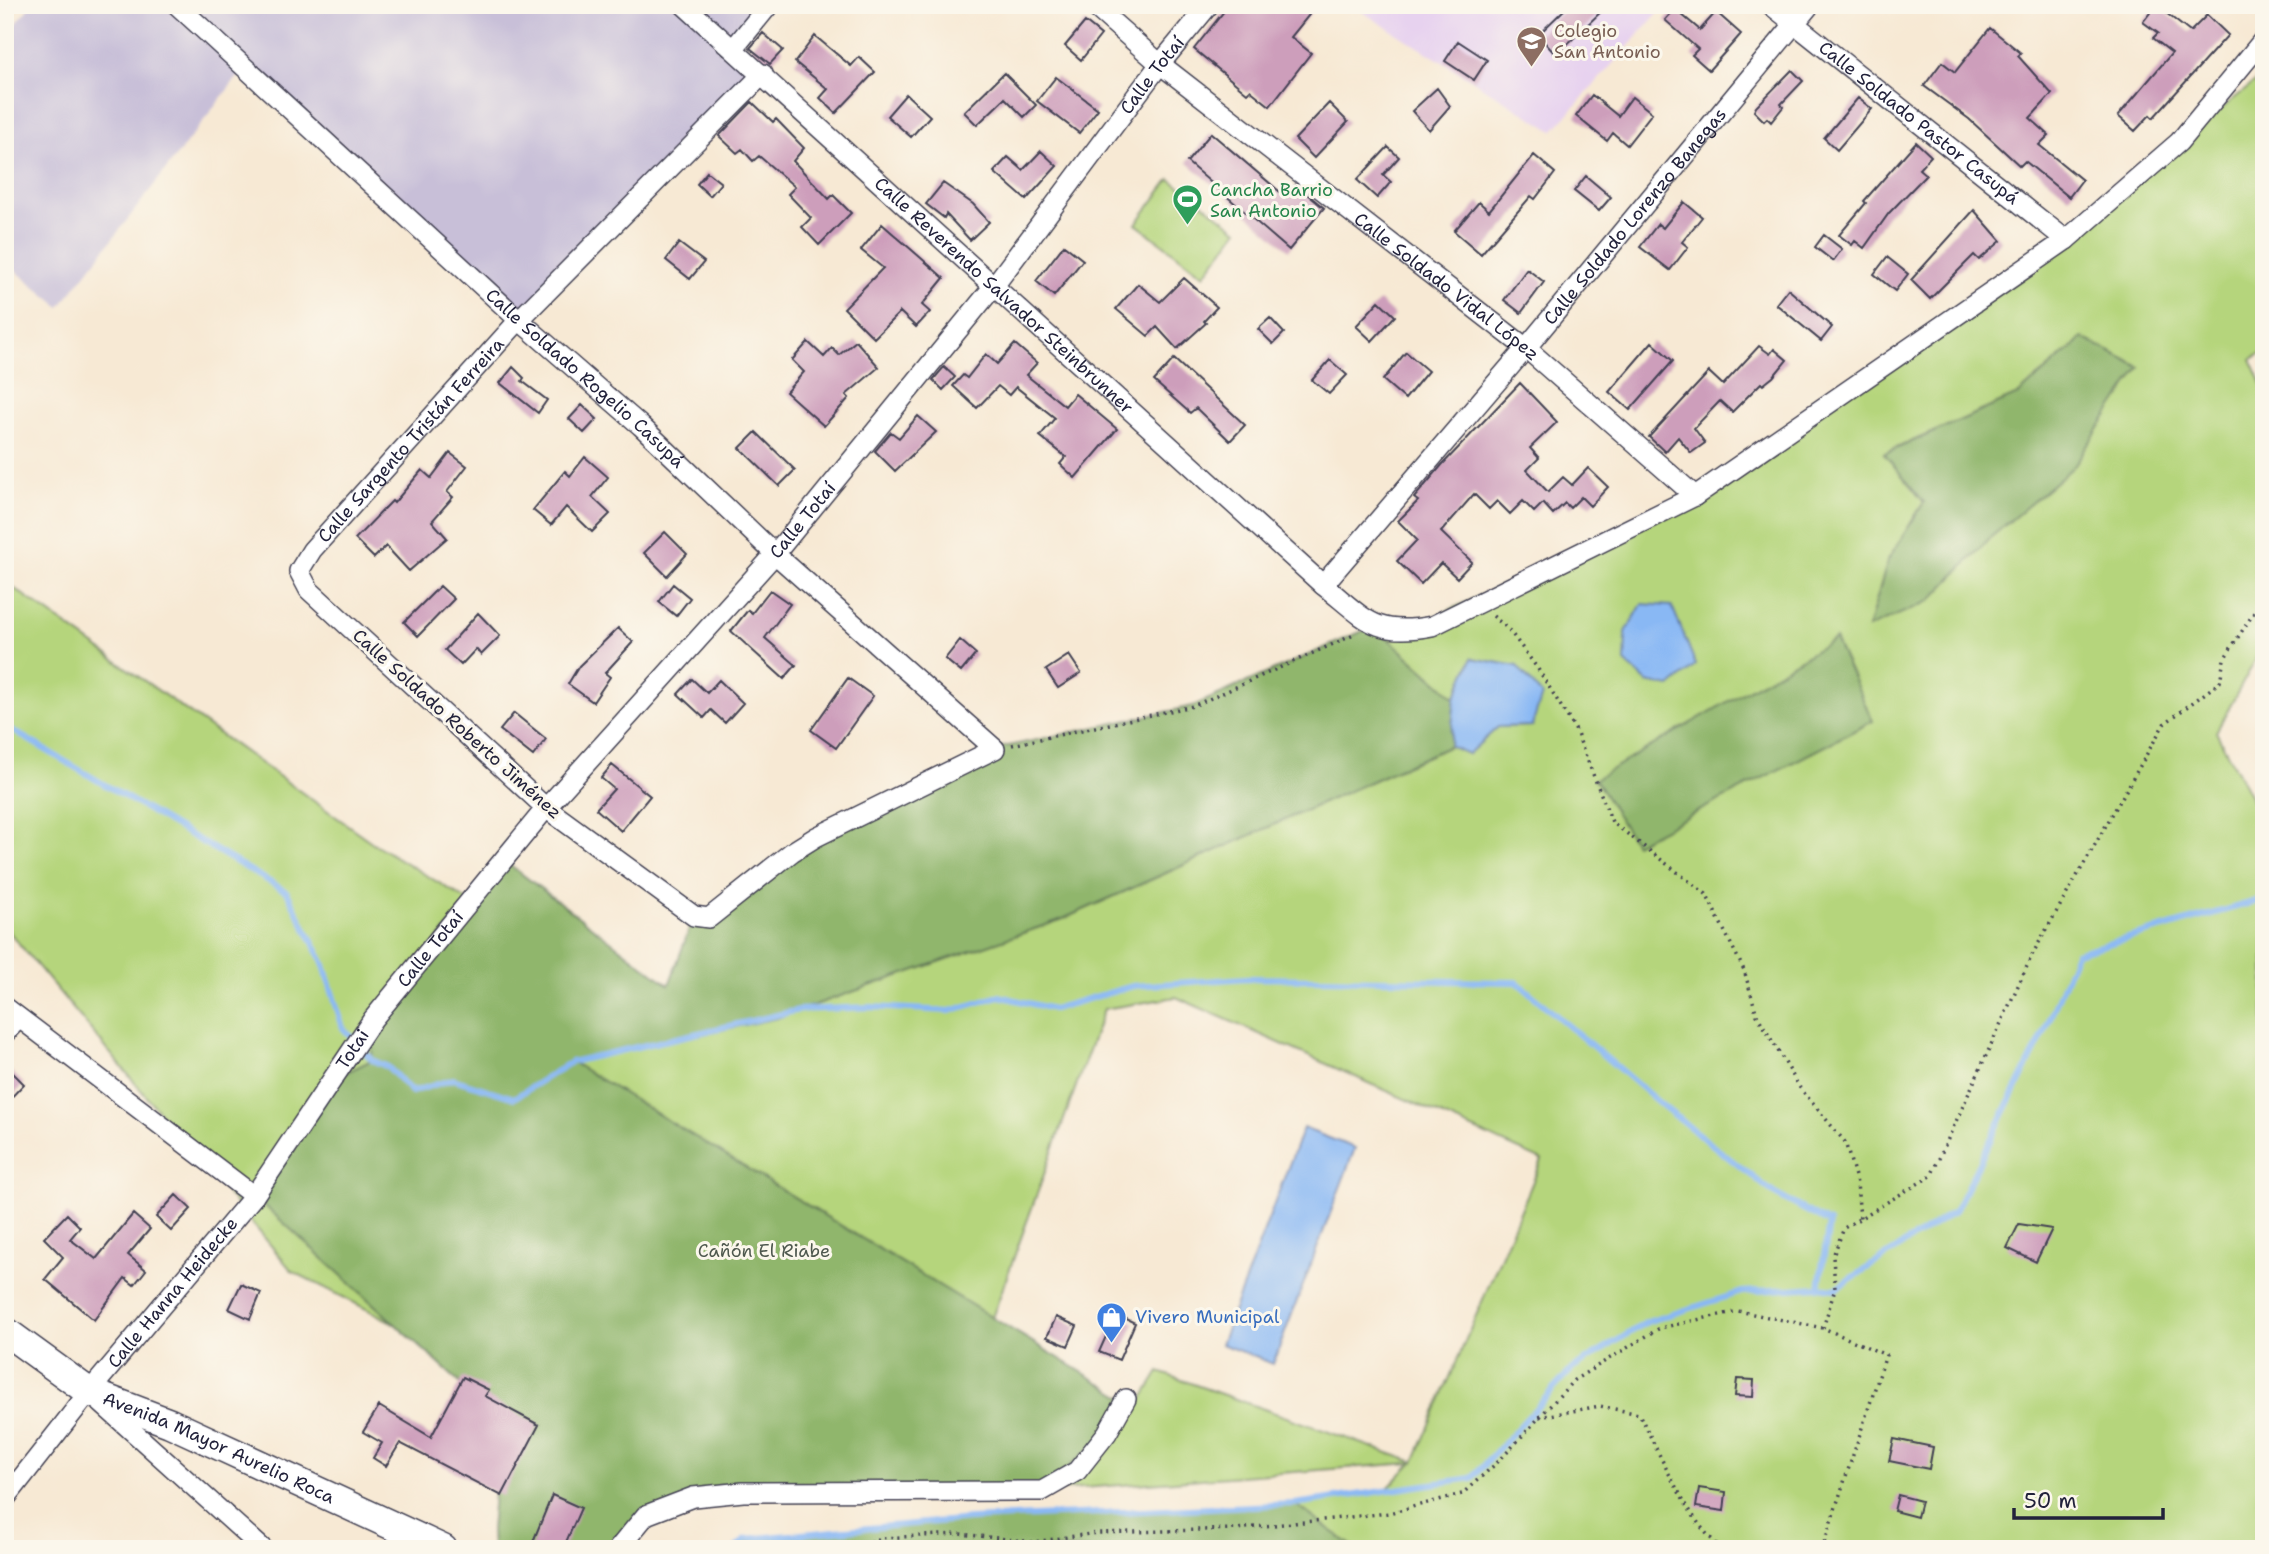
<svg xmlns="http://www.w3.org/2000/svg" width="2269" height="1554" font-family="'Shantell Sans',sans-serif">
<rect width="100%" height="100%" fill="#fbf7ec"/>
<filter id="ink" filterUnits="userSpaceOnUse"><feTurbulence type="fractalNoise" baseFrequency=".0143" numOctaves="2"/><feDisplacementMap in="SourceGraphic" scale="14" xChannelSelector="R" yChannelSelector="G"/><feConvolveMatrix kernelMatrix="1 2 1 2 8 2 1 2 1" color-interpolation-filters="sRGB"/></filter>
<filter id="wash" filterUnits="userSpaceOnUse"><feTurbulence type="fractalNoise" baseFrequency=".00686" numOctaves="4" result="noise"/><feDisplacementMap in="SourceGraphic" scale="28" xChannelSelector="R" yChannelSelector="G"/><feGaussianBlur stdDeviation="1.57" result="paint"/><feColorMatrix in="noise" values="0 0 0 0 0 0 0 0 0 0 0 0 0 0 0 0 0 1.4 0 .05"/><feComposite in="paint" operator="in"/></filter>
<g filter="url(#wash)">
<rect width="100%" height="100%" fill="#f7e9d4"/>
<path fill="#e7d2ef" d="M1351,5H1665L1553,131Z"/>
<path fill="#c8bfd8" d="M31,5H769L734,48L763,74L519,320L245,67L60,307L5,262V38Z"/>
<path fill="#b5d57c" stroke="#6c7c5c" stroke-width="2" fill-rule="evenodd" d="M2264,75V353L2251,359L2264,388V644L2216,732L2264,823V1549H1356L1295,1504L1385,1491L1412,1463L1042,1491L677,1468L292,1271L5,927V582L373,843L621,993L777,1018L1063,919L1450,746L1468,754L1498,727L1532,726L1472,658L1455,698L1374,626L1402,632L1695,496L2066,240L2179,142ZM2083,338L1990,538L1930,601L1888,560L1924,502L1885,453L2018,395ZM1176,997L1542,1160L1414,1462L1159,1372L1138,1406L992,1318L1104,1009Z
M1170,179L1238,230L1204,275L1136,224Z"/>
<path fill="#90b66c" stroke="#596c54" stroke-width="2" d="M2083,338L2140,367L2073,467L1990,538L1930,601L1868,628L1888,560L1924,502L1884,454L2018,395Z
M1374,626L1455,698L1450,746L1063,919L777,1018L572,1062L1126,1399L1107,1433L1042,1491L743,1492L646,1515L618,1549H492L491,1530L499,1429L458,1381L254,1196L330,1080L372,1060L373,1019L503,860L669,985L694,916L709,918L792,852L995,749L1193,706Z
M1835,639L1873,721L1635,844L1595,779Z
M1295,1504L1356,1549H739L746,1539L970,1519Z"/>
<path fill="#89b8f4" stroke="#566d98" stroke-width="2" d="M1642,604L1672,606L1696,665L1670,687L1647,682L1625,662L1626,632Z
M1472,658L1517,666L1542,695L1532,726L1498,727L1468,754L1450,746L1455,698Z
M1303,1128L1355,1148L1273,1364L1221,1344Z"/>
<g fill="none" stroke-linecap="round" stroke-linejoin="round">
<path stroke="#89b8f4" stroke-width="6" d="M5,726L287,892L323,962L343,1028L372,1060L388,1067L412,1092L453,1079L514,1098L571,1062L799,1010L871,1007L950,1011L999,996L1053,1009L1133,986L1247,978L1517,982L1664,1107L1775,1194L1829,1223L1819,1287
M735,1549L746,1539L970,1519L1295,1504L1472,1478L1572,1369L1647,1322L1742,1292L1819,1287L1835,1289L1955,1211L2044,1033L2076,953L2264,899"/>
</g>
<g id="blocks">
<path fill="#cd9ebb" d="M1229,5H1317L1291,37L1311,53L1270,106L1250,90L1247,93L1194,49Z
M1569,5H1608L1556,55L1538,35Z
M2156,5L2190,32L2207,15L2228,35L2153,118L2150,115L2135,131L2118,116L2172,53L2153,38L2158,33L2143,22Z
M1675,9L1700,30L1716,12L1741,34L1709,70L1692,55L1698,49L1665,20Z
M1085,22L1101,35L1081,60L1065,46Z
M1990,28L2021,53L2018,56L2052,94L2030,118L2049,135L2039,145L2082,180L2069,197L2025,161L2020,166L1969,119L1924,86L1942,62L1955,72Z
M763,33L783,50L770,64L750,48Z
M815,36L851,66L859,57L875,72L836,113L820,98L828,89L795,62Z
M1458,41L1487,60L1474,80L1445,61Z
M1792,70L1803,81L1781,104L1783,107L1771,122L1767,118L1764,121L1754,111L1756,107Z
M1004,73L1036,105L1024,117L1005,98L977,125L964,112Z
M1056,77L1098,109L1079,133L1037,101Z
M1437,88L1450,106L1429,130L1412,111Z
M906,94L930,116L911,137L887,116Z
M1592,95L1618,116L1632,97L1652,113L1627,145L1613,133L1607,141L1576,116Z
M1858,98L1872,109L1837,150L1824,138Z
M752,102L773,122L776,119L804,148L793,161L829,199L833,195L851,213L819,245L802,227L811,218L788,194L795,187L759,156L753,161L742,149L737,153L719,136Z
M1329,103L1348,122L1314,158L1295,139Z
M1211,133L1286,197L1296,185L1324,208L1289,250L1187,162Z
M1916,142L1931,156L1919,169L1926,175L1889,213L1864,248L1855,241L1852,245L1839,235L1866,203L1864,201Z
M1388,147L1399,157L1383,175L1391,182L1377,198L1357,180Z
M1041,151L1057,166L1026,200L994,172L1008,157L1023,170Z
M1534,155L1555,173L1535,199L1531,196L1481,254L1454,231L1479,202L1489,211Z
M707,172L721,183L710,196L697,184Z
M1586,176L1611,197L1599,211L1574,191Z
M943,183L973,204L989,222L970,240L946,214L944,218L926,204Z
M1684,202L1702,217L1682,242L1688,247L1670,270L1640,247L1658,224L1663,228Z
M1974,210L2001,241L1979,260L1974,255L1930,299L1911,280Z
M882,224L944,278L922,305L930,312L916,327L900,312L874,338L844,308L883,268L861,250Z
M1824,235L1842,249L1833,261L1815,247Z
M679,243L704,262L690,279L666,260Z
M1064,245L1083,260L1054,296L1036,281Z
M1887,257L1908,274L1895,291L1874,274Z
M1527,269L1544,282L1521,313L1504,300Z
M1184,278L1217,307L1204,321L1206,323L1177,349L1157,327L1148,336L1116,309L1138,284L1160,302Z
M1788,289L1832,327L1821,341L1776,304Z
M1379,301L1395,316L1372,341L1356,326Z
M1270,318L1284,333L1273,344L1258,329Z
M856,341L879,367L846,395L849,398L824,426L786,392L804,372L792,360L808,342L824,357L832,348L839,355Z
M1652,342L1673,361L1630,410L1609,392Z
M1015,344L1037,363L1026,375L1065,406L1075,394L1117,429L1075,478L1060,464L1066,457L1040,436L1055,418L1016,387L1009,395L998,386L977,408L953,386L963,375L967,378L986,354L997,364Z
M1759,346L1770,354L1774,349L1787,360L1773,377L1763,385L1761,383L1732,412L1720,401L1694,428L1705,443L1691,453L1678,437L1665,452L1649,437L1709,372L1723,385Z
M1406,352L1428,371L1405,399L1383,380Z
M1174,359L1245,425L1230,441L1196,408L1190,413L1154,381Z
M1330,360L1347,375L1329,394L1312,380Z
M513,367L524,378L522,381L547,400L538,413L500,383Z
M944,367L955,377L943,390L933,380Z
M1520,383L1557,422L1530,448L1539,458L1527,470L1548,492L1563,477L1572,485L1588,468L1608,487L1590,506L1581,497L1570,508L1565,503L1553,514L1543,503L1534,512L1523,501L1510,514L1497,501L1489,509L1474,494L1441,532L1472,562L1457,578L1441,563L1421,584L1397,561L1417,540L1398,521L1418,501L1414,498L1442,465Z
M582,405L597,419L584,433L569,419Z
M918,416L936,432L895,471L875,451L891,432L899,438Z
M756,432L795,470L779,486L740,448Z
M450,453L467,466L447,492L453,497L432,521L447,538L409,571L386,546L374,558L355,539L392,501L394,503L422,470L431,478Z
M585,457L608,477L592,497L610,514L592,532L566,507L551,525L533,510L565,471L570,476Z
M665,532L687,554L667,576L644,553Z
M673,584L690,598L676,616L659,602Z
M440,586L454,599L418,636L404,622Z
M770,590L790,604L765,638L796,665L784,679L731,631L748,610L752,613Z
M478,613L500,636L481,655L476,649L461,665L445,650Z
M618,628L633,642L605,673L610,677L593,702L568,684L579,666Z
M960,640L976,654L961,672L945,659Z
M1069,655L1081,673L1058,688L1046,670Z
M848,678L873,696L836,748L811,730Z
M692,679L707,693L719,680L743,703L725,723L711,710L704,718L678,694Z
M514,713L546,739L533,756L500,730Z
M612,765L650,796L621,831L596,809L614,789L601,778Z
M5,1065L24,1084L5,1104Z
M176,1195L191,1209L171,1231L156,1217Z
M67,1214L80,1227L70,1239L96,1259L133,1214L150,1229L128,1255L146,1270L134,1285L125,1278L94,1320L45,1279L63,1257L44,1238Z
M2019,1224L2052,1229L2036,1262L2007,1248Z
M241,1284L261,1293L250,1319L229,1309Z
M1116,1314L1135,1323L1119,1360L1099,1352Z
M1056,1317L1077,1326L1068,1346L1047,1337Z
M463,1377L489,1390L485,1396L539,1425L502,1496L400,1443L386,1466L373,1458L382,1443L363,1432L379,1406L431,1437Z
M1737,1379L1754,1380L1753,1397L1735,1396Z
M1894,1439L1933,1447L1929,1469L1889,1461Z
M1699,1488L1726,1492L1724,1511L1696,1507Z
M552,1495L581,1508L563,1549H530Z
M1898,1495L1921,1501L1917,1517L1894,1511Z"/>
</g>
</g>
<g filter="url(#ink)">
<use href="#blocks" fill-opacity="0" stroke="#424052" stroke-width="2"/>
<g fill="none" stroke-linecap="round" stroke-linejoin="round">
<defs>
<g id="street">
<path id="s1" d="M177,5L519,320L641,426L775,554L995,749L816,837L792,852L709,918L694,916L546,808L309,590L299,571L312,550L519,320L763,74"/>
<path id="s2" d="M684,5L1323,585C1366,619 1374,637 1432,626L1695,496L2066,240L2179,142L2264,39"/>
<path id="s3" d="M1093,5L1160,64L1526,348L1695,496"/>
<path id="s4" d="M1771,5L2066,240"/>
<path d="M734,48L769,5"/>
<path id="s5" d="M1323,585L1526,348L1810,5"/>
<path d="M5,1007L254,1196"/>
<path d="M5,1033L19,1018"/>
<path d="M100,1402L263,1549"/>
<path id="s6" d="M5,1499L89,1392L254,1196L373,1019L546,808L775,554L994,286L1160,64L1209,5"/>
<path d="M618,1549L646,1515L693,1497L743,1492L1042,1491L1077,1471L1107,1433L1126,1399"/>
</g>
<g id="secondary">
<path id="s7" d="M5,1331L89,1392L170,1423L443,1549"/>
</g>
</defs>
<use href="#street" stroke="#424052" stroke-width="22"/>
<use href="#secondary" stroke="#424052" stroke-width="31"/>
<path stroke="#424052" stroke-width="3.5" stroke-dasharray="2 5" stroke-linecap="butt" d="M1493,616L1509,630L1538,669L1575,729L1612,822L1706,894L1744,970L1757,1015L1800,1088L1845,1142L1857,1183L1860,1218
M1012,745L1193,706L1356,634
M1823,1328L1835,1289L1833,1256L1844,1228L1931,1176L2033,953L2164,724L2220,682L2224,659L2264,597
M1539,1417L1600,1406L1639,1414C1657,1448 1693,1532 1724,1549
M858,1549L880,1538L960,1534L1033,1542L1097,1533L1236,1529L1389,1513L1462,1494L1500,1460L1574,1380L1660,1328L1738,1311L1823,1328L1886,1355L1822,1549"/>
<use href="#street" stroke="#fff" stroke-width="19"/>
<use href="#secondary" stroke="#fff" stroke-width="28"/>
</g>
</g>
<defs>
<symbol id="school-pin" viewBox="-11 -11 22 30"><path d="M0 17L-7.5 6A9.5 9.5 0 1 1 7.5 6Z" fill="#8d6e63" stroke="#fbf7ec"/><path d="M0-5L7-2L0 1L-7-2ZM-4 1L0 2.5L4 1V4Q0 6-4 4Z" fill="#fff"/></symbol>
<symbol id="stadium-pin" viewBox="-11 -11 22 30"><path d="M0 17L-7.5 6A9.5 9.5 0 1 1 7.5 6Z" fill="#2e9e5b" stroke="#fbf7ec"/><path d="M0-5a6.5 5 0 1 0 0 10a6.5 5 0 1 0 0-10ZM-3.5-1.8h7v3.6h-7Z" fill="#fff"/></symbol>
<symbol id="shop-pin" viewBox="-11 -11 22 30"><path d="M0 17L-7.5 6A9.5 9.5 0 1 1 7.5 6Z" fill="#3f7fe0" stroke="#fbf7ec"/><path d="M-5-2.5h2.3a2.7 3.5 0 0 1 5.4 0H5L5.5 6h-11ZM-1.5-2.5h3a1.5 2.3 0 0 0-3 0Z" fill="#fff"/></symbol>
</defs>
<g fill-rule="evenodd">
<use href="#school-pin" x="1514" y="24" width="35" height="47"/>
<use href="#stadium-pin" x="1170" y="182" width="35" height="47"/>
<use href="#shop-pin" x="1094" y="1300" width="35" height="47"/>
</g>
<g text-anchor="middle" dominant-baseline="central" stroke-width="6" stroke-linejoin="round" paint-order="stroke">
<g font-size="18" fill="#785e54" stroke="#fbf7ec" text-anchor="start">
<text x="1554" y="31">Colegio<tspan x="1554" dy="21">San Antonio</tspan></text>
</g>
<g font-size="18" fill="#22223b" stroke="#fbf7ec">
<text stroke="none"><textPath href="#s6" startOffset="1830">Calle Totaí</textPath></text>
<text stroke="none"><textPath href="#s4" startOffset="189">Calle Soldado Pastor Casupá</textPath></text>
<text stroke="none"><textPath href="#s5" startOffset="483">Calle Soldado Lorenzo Banegas</textPath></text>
<text stroke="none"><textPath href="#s3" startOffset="452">Calle Soldado Vidal López</textPath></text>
<text stroke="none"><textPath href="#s2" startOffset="432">Calle Reverendo Salvador Steinbrunner</textPath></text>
<text stroke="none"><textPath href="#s1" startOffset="553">Calle Soldado Rogelio Casupá</textPath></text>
<text stroke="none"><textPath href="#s1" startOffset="2154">Calle Sargento Tristán Ferreira</textPath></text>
<text stroke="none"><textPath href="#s6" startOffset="1264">Calle Totaí</textPath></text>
<text transform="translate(457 724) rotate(42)">Calle Soldado Roberto Jiménez</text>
<text stroke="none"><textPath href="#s6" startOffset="696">Calle Totaí</textPath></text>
<text stroke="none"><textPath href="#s6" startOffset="569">Totai</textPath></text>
<text stroke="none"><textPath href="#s6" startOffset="266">Calle Hanna Heidecke</textPath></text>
<text stroke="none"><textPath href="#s7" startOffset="245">Avenida Mayor Aurelio Roca</textPath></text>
</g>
<g font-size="18" fill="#27864d" stroke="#fbf7ec" text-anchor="start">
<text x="1210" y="190">Cancha Barrio<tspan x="1210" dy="21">San Antonio</tspan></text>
</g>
<g font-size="18" fill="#4e584e" stroke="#fbf7ec">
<text x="764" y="1251">Cañón El Riabe</text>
</g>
<g font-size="18" fill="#366cbe" stroke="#fbf7ec" text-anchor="start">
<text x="1135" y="1317">Vivero Municipal</text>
</g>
</g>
<rect width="2269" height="1554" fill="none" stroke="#fbf7ec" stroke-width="28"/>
<path d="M2014 1508v10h149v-10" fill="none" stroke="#22223b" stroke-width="3.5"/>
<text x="2024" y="1508" font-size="21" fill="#22223b" stroke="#fbf7ec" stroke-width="5" paint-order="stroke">50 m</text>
</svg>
